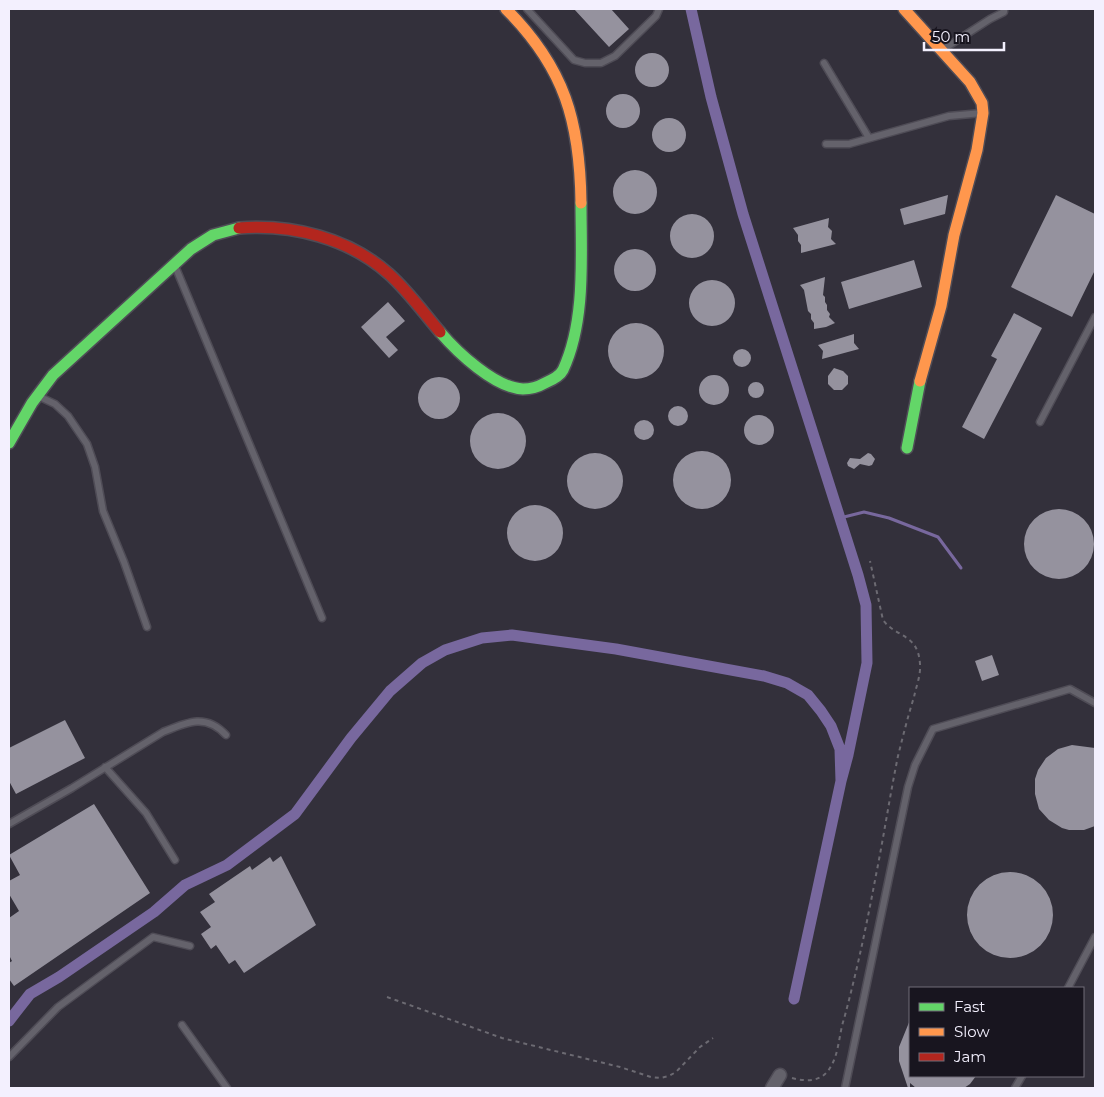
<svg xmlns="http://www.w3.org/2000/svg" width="1104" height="1097" font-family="Montserrat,sans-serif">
<rect width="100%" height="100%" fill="#33303b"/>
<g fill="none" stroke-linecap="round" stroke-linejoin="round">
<path stroke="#78689e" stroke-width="3" d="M840,518L864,512L889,518L938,537L961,568"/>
<path stroke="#78689e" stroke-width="11" d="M691,9L711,97L743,214L809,421L858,575L866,605L867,663L848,755L841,781L794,999
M9,1021L30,994L59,977L154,912L185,885L227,865L295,814L351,738L390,691L422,663L445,650L482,638L512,635L616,649L764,676L787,683L808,695L821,711L831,726L840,749L841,781"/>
</g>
<path fill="#95929e" d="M574,9H611L629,29L609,47Z
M635 70a17 17 0 1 1 34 0a17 17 0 1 1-34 0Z
M606 111a17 17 0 1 1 34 0a17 17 0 1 1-34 0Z
M652 135a17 17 0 1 1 34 0a17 17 0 1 1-34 0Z
M613 192a22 22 0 1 1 44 0a22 22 0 1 1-44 0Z
M948,195L945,214L904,225L900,209Z
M1056,195L1095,214V270L1072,317L1011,287Z
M670 236a22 22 0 1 1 44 0a22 22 0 1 1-44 0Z
M829,218L828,227L832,231L831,239L836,244L801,253V245L798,241V235L793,228Z
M614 270a21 21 0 1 1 42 0a21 21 0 1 1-42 0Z
M914,260L922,287L849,309L841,282Z
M825,277L823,295L825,297V302L827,305V310L830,314L829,317L835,323L826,327L814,329V323L811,319V314L808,311L804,290L800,285Z
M689 303a23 23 0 1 1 46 0a23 23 0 1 1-46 0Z
M388,302L405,321L386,337L398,350L389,358L361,327Z
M1014,313L1042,328L984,439L962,427L997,359L991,356Z
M608 351a28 28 0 1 1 56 0a28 28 0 1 1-56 0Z
M854,334V343L859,349L822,359L823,351L818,345Z
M733 358a9 9 0 1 1 18 0a9 9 0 1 1-18 0Z
M834,368L843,371L848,376V384L842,390H834L828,384V376Z
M699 390a15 15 0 1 1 30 0a15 15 0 1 1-30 0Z
M418 398a21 21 0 1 1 42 0a21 21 0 1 1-42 0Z
M748 390a8 8 0 1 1 16 0a8 8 0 1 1-16 0Z
M668 416a10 10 0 1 1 20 0a10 10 0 1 1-20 0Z
M470 441a28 28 0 1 1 56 0a28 28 0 1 1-56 0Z
M744 430a15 15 0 1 1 30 0a15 15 0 1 1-30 0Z
M634 430a10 10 0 1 1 20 0a10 10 0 1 1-20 0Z
M673 480a29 29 0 1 1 58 0a29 29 0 1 1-58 0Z
M567 481a28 28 0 1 1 56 0a28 28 0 1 1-56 0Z
M868,453L871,454L875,459L872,465L869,466L860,464L854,469L848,466L847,463L850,458L860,459Z
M507 533a28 28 0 1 1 56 0a28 28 0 1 1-56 0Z
M1024 544a35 35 0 1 1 70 0a35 35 0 1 1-70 0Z
M992,655L999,675L982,681L975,661Z
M65,720L85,758L16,794L9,781V748Z
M1072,745L1095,748V826L1084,830H1069L1062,828L1049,820L1039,809L1035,794V779L1038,770L1046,758L1058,749Z
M94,804L150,893L14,986L9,979V963L12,961L9,955V918L19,911L9,894V881L20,875L9,855Z
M281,856L316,925L244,973L235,960L229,964L216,945L211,949L201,934L211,927L200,912L215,902L209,894L250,866L252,870L270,857L273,862Z
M967 915a43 43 0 1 1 86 0a43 43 0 1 1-86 0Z
M910,1020V1076H976L970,1084L964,1088H916L910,1083V1088H908L899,1061V1047Z"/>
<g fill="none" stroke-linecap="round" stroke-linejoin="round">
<defs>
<path id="lane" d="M527,9L574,60L585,63H601L615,56L656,16L659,9
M942,50L990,19L1004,12V9
M824,63L869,138
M826,144H849L949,116L982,113
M175,266L322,618
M38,396L55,404L68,416L87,444L95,467L103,511L124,562L147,627
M1040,422L1095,317
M105,767L146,813L175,860
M9,824L72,788L163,732C187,722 206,713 226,735
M1068,988L1095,937
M182,1025L227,1088
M9,1057L58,1007L153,937L190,946
M845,1088L908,787L915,765L933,729L1070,689L1095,703
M1015,1088L1022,1076"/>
<path id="street" d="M772,1088L780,1075"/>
<path id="fast" d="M440,332C457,352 495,388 523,389C531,389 538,387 545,383C552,380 560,376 563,370C586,321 581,256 581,203
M9,443L32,403L53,375L191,249L213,235L239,228
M907,448L920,381"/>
<path id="slow" d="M506,9C565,68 580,122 581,203
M904,9L970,82L982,103L983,113L977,150L954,235L941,306L920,381"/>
<path id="jam" d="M239,228C292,224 349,238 389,274C408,291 423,312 440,332"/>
</defs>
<use href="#lane" stroke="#4f4c56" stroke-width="9"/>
<use href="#street" stroke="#4f4c56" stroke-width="15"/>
<use href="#fast" stroke="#4f4c56" stroke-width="14"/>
<use href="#slow" stroke="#4f4c56" stroke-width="14"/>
<use href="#jam" stroke="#4f4c56" stroke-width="14"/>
<path stroke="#6c6a72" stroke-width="2" stroke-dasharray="4 4" stroke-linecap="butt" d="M387,997L502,1038L620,1067L651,1077L660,1078L669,1076L676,1072L700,1047L713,1038
M792,1078C807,1082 823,1082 831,1066C839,1053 839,1034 844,1019C857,971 867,923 876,875C884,835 890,795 898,756C903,736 908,716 914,697C916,687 921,675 920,664C918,633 896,638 883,620L870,561"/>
<use href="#lane" stroke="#64626b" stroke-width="6"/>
<use href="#street" stroke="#64626b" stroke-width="12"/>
<use href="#fast" stroke="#63d668" stroke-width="11"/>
<use href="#slow" stroke="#ff974d" stroke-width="11"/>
<use href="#jam" stroke="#b3261e" stroke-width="11"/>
</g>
<rect width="1104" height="1097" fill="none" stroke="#f3f0fe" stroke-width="20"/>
<rect x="909" y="987" width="175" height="90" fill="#18151f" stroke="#706d78"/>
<rect x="919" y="1003" width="25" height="8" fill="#63d668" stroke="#706d78"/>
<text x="954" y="1012" font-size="15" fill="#f3f0fe">Fast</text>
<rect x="919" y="1028" width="25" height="8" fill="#ff974d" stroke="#706d78"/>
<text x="954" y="1037" font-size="15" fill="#f3f0fe">Slow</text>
<rect x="919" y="1053" width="25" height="8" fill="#b3261e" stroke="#706d78"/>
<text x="954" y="1062" font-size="15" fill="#f3f0fe">Jam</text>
<path d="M924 42v8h80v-8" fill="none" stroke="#f3f0fe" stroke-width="2.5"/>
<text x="932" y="42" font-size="15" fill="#f3f0fe" stroke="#18151f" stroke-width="4" paint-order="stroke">50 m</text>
</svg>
